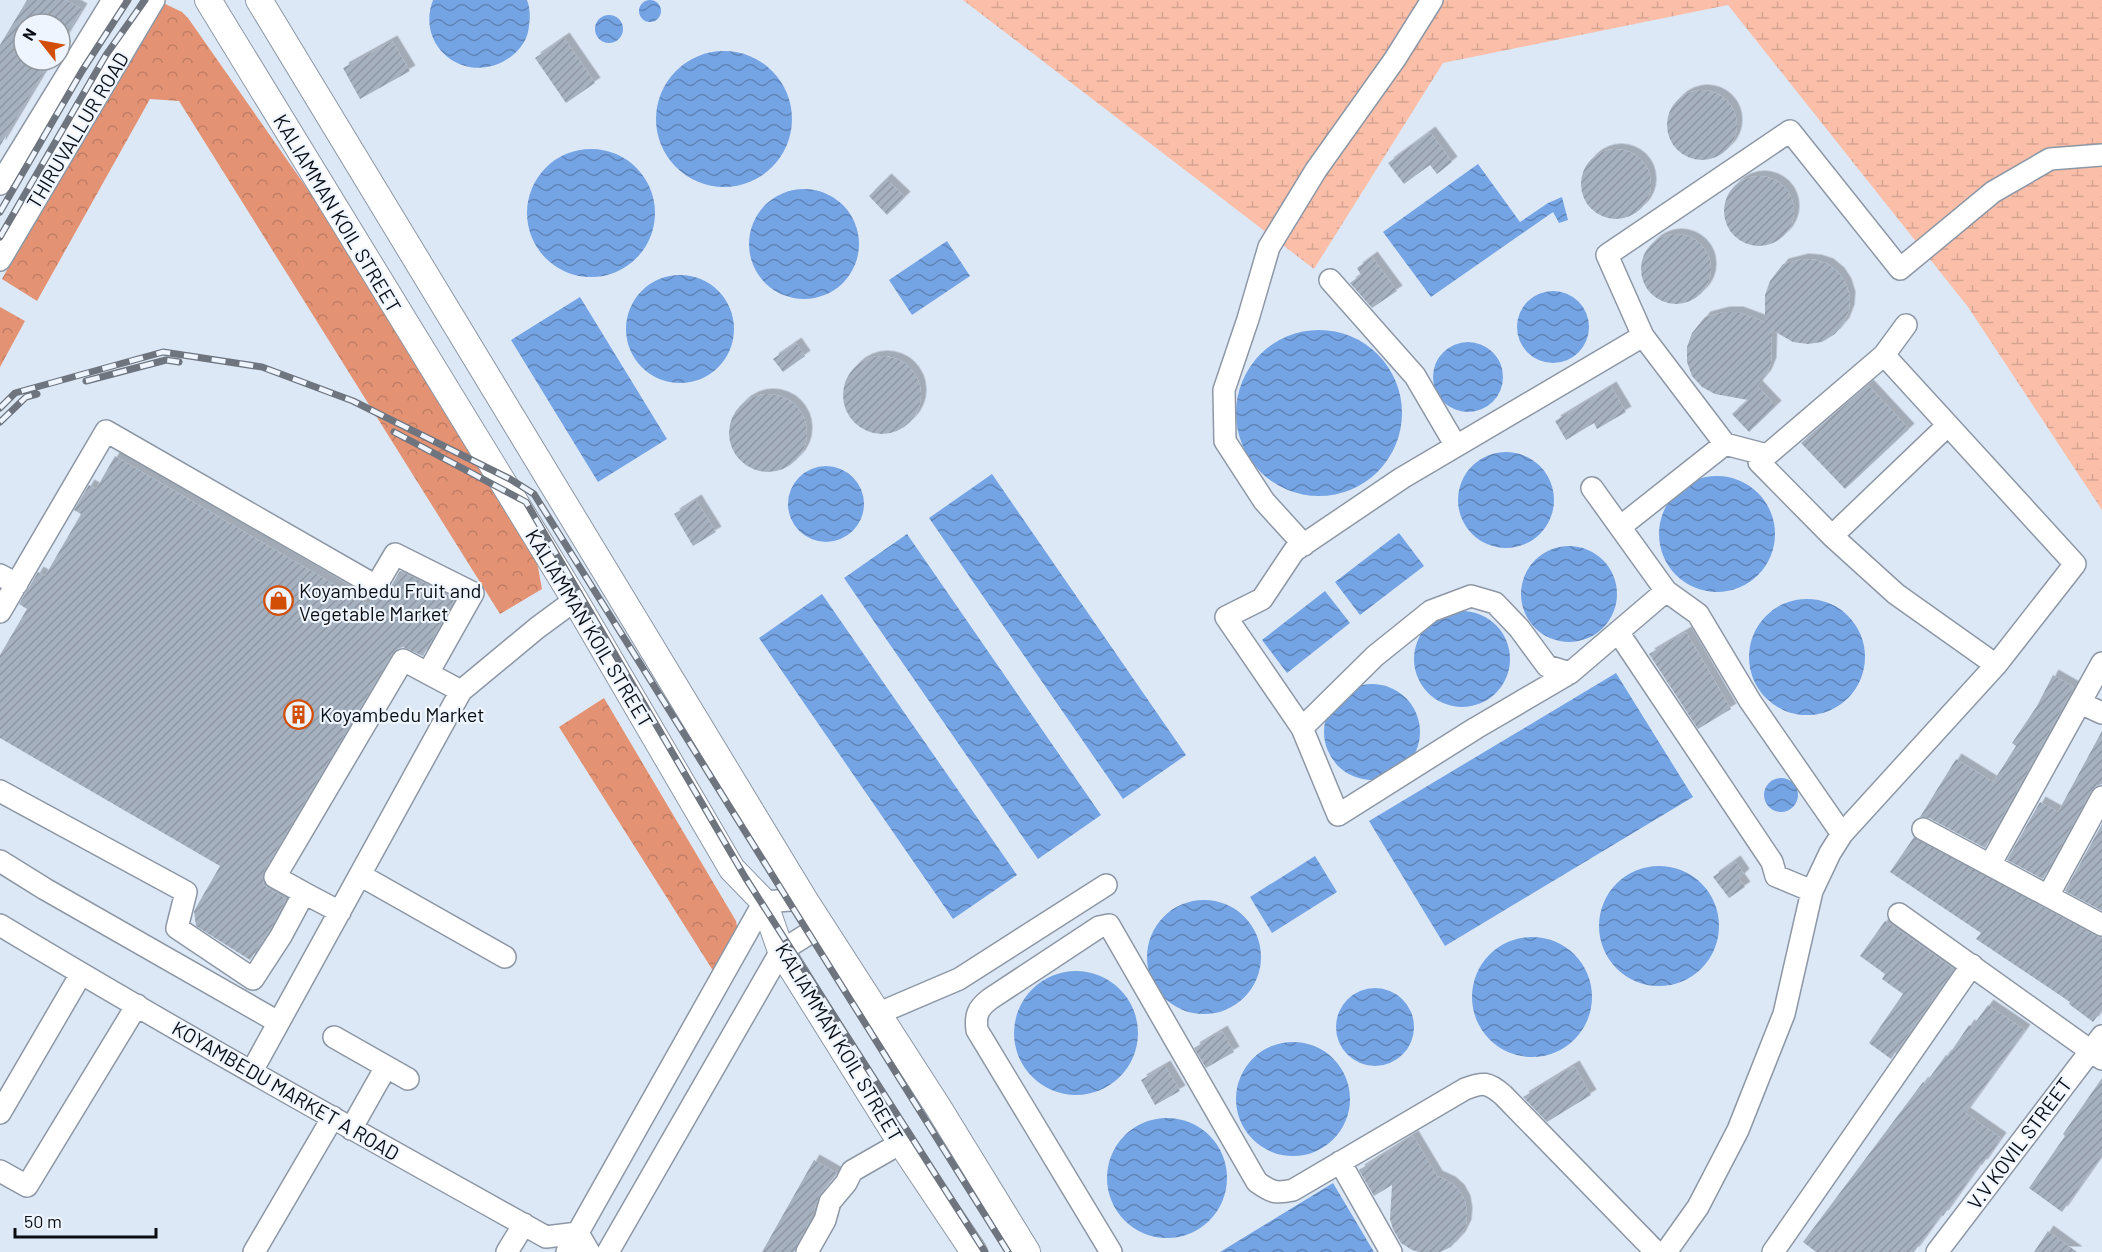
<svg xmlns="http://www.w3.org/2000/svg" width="2102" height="1252" font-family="Barlow,sans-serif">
<defs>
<pattern id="forest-crowns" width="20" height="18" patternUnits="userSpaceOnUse" patternTransform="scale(1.5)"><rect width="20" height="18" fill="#e39274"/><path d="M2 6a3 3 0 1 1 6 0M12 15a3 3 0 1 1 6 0" fill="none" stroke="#c17d64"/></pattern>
<pattern id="wetland-marsh" width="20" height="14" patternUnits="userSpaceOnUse" patternTransform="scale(1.5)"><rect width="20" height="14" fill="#fbbfa9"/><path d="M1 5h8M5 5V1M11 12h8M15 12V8" fill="none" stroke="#d6a391"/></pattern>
<pattern id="water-waves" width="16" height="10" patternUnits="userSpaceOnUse" patternTransform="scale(1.5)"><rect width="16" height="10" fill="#75a4e4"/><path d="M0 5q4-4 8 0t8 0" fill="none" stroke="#5e84b8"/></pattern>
<pattern id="building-hatch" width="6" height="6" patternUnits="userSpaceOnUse" patternTransform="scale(1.5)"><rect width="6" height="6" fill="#a6b1bf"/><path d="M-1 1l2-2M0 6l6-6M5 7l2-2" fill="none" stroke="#8e97a3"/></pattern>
<filter id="shadow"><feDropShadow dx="5.5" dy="-5.5" stdDeviation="0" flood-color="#0004"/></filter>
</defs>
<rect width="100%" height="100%" fill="#dde8f7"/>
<path fill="url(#forest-crowns)" d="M157,0L182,12L188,18L526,502L542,589L500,614L179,101L150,99L37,301L2,279Z
M0,307L25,321L0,367Z
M604,698L736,921L738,932L717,977L559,727Z"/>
<path fill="url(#wetland-marsh)" d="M963,0H2102V510L1968,307L1728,5L1443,63L1314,269Z"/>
<path fill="url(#water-waves)" d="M639 11a11 11 0 1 1 22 0a11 11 0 1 1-22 0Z
M433,0H527C531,10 530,21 528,32C526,41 520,49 513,55C472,89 414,50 433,0Z
M595 29a14 14 0 1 1 28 0a14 14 0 1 1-28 0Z
M656 119a68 68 0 1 1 136 0a68 68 0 1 1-136 0Z
M527 213a64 64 0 1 1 128 0a64 64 0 1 1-128 0Z
M1478,164L1520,222L1548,203L1562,197L1568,220L1559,223L1553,212L1431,297L1383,232Z
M749 244a55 55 0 1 1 110 0a55 55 0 1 1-110 0Z
M947,241L970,276L912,315L889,280Z
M626 329a54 54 0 1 1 108 0a54 54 0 1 1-108 0Z
M1517 327a36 36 0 1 1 72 0a36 36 0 1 1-72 0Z
M580,297L667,439L598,482L511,340Z
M1236 413a83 83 0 1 1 166 0a83 83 0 1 1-166 0Z
M1433 377a35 35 0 1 1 70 0a35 35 0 1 1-70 0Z
M1458 500a48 48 0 1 1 96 0a48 48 0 1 1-96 0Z
M788 504a38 38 0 1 1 76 0a38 38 0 1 1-76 0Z
M992,474L1186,755L1123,799L929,518Z
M1659 534a58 58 0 1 1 116 0a58 58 0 1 1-116 0Z
M1399,533L1424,566L1360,615L1335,582Z
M907,534L1101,815L1038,859L844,578Z
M1521 594a48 48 0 1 1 96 0a48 48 0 1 1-96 0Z
M1325,591L1350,623L1287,673L1262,640Z
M822,594L1017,875L953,919L759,638Z
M1749 657a58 58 0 1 1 116 0a58 58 0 1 1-116 0Z
M1414 659a48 48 0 1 1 96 0a48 48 0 1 1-96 0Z
M1616,673L1693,797L1445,946L1369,821Z
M1324 732a48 48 0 1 1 96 0a48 48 0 1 1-96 0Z
M1764 795a17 17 0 1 1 34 0a17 17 0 1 1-34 0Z
M1315,856L1337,892L1272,933L1250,897Z
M1599 926a60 60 0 1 1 120 0a60 60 0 1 1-120 0Z
M1147 957a57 57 0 1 1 114 0a57 57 0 1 1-114 0Z
M1472 997a60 60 0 1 1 120 0a60 60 0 1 1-120 0Z
M1014 1033a62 62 0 1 1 124 0a62 62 0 1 1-124 0Z
M1336 1027a39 39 0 1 1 78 0a39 39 0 1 1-78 0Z
M1236 1099a57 57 0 1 1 114 0a57 57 0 1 1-114 0Z
M1107 1178a60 60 0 1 1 120 0a60 60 0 1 1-120 0Z
M1333,1183L1374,1252H1220Z"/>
<path fill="url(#building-hatch)" filter="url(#shadow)" d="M27,0H66L82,9L60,45V24H24V60H51L0,146V45Z
M564,38L595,83L566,103L535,58Z
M392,41L410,71L360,99L343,68Z
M1667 125a35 35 0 1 1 70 0a35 35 0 1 1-70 0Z
M1430,132L1452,162L1437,174L1430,165L1404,184L1388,163Z
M1581 184a35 35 0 1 1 70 0a35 35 0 1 1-70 0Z
M1724 211a35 35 0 1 1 70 0a35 35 0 1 1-70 0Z
M886,179L905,197L887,215L869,196Z
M1641 269a35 35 0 1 1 70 0a35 35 0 1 1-70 0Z
M1372,257L1397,291L1372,308L1350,283L1361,275L1357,268Z
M1803,259L1816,260L1828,264L1839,273L1846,284L1850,297L1849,310L1844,323L1835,334L1822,342L1808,344L1793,342L1772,330L1771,363L1766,375L1757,386L1776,406L1749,432L1732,414L1748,400L1715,394L1702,387L1692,376L1687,362V347L1692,333L1705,317L1724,312H1738L1765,322V295L1770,281L1783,264Z
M796,343L805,356L783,372L773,359Z
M843 395a39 39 0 1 1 78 0a39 39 0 1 1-78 0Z
M1868,385L1909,429L1845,489L1801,443Z
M1611,387L1626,412L1597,429L1594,423L1566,440L1555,421Z
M729 433a39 39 0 1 1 78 0a39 39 0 1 1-78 0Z
M115,456L369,605L373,598L382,597L387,593L400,571L455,598L423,656L403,647L397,649L392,654L264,871L263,885L286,899L270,930L250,960L196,926L194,911L220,866L0,738V655L27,609L19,604L38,572L45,576L81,514L74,510L89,485L96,489Z
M696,500L716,532L693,546L674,514Z
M1686,632L1731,709L1698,729L1649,654Z
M2053,675L2074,687L1985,848L1929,818L1920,817L1956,759L1993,782L2016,746L2012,743L2037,706Z
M2102,731V784L2096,786L2091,791L2043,879L2007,860L2040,802L2058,812Z
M2102,824V911L2065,891Z
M1914,837L2096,936L2102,938V1010L2093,1022L2069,1004L2070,1002L1976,939L1981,933L1890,872Z
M1735,861L1744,874L1739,879L1745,887L1729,898L1713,877Z
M1885,921L1954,969L1891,1059L1869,1043L1903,994L1882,979L1885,974L1860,956Z
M1988,1005L2025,1030L1965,1113L2001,1138L1982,1165L1980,1164L1943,1216L1941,1215L1914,1252H1816L1803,1242L1923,1082L1925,1084L1946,1055L1948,1056L1969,1025L1972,1027Z
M1222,1031L1234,1052L1206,1068L1194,1048Z
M1165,1066L1180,1091L1155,1105L1141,1080Z
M1574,1066L1591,1095L1547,1122L1523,1097Z
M2102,1078V1155L2062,1212L2029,1188L2065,1136L2063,1134Z
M1413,1136L1437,1176L1450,1182L1459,1190L1465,1201L1467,1213L1466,1225L1460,1237L1451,1247L1440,1252H1419L1412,1250L1401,1243L1393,1229L1390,1219L1392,1185L1374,1196L1359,1170Z
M814,1160L837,1173L820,1194L814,1211L794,1252H762Z
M2048,1231L2077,1252H2034Z"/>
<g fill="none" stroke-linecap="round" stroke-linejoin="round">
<defs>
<path id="minor" d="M0,184L113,0
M0,260L154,0
M1330,280L1415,376L1456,446
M1643,336L1402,478L1294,551L1262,599L1226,617L1302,728L1375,656L1431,611L1471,596L1495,603L1519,628L1547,666L1570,673L1666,591
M1884,355L2075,564L1996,665L1896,594L1832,536L1759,462L1884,355L1906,325
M1725,444L1643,336L1607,255L1790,131L1900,269L1993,192L2050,159L2102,155
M1592,488L1666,591L1698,614L1750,701L1842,834L1996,665
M1620,527L1725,444L1767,455
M1832,536L1948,425
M1304,545L1264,501L1225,441L1224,390L1248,319L1269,247L1316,170L1395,59L1432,0
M0,575L17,584
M0,612L106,431L376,586L395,554L473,593L428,673
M1618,632L1772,862L1776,876L1812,891L1830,853L1842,834
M461,691L537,628L575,600
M2080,703L2102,713
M1302,728L1338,815L1476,728L1570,673
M0,791L186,892L177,928L253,979L281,936L304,893L275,877L403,660L461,691L252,1071
M1923,829L2102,925
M0,861L45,889L278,1022
M1990,865L2102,663
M360,875L505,957
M304,893L340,912
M2048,896L2102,797
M1899,914L2102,1059
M0,925C179,1033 363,1135 546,1237L578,1233L589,1252
M877,1014L959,979L1106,885
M334,1037L408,1079
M0,1113L81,974
M351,1129L386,1067
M1340,1162L1391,1252
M0,1171L27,1186L137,1005
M254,1252L333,1117
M507,1252L524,1224
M567,1252L764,902L804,899
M608,1252L781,951L821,926
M807,1252L825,1220L830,1202L846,1183L852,1171L901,1143
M1111,1252L977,1030C975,1015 978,1008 990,999L1099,927L1109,925L1257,1182C1271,1192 1275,1194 1293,1190L1465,1089C1483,1082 1488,1082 1503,1095L1656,1252
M1666,1252L1698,1207L1738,1130L1784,1014L1812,891
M1773,1252L1972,965
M1937,1252L2102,1036"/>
<path id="major" d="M208,0L575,600L732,869L764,902L781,951L901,1143L974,1252
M259,0L804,899L938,1107L1027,1252"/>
</defs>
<use href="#minor" stroke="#8d97a5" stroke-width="24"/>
<use href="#major" stroke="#8d97a5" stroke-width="28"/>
<use href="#minor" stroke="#fff" stroke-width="21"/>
<use href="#major" stroke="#fff" stroke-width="26"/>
<defs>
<path id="rail" d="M0,212L82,71L128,0
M0,237L106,55L145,0
M86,381L166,360L179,362
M0,408L15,393L163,352L262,367L353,401L510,479L534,494L1008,1252
M0,422L26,397L37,394
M394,432L526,502L745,877L985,1252"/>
</defs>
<use href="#rail" stroke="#6e757f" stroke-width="7"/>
<use href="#rail" stroke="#eef5fe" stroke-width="4.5" stroke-dasharray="14" stroke-linecap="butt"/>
</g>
<defs>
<symbol id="shop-ring" viewBox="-11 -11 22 22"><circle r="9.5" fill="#eef5fe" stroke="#d24d06" stroke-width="1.5"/><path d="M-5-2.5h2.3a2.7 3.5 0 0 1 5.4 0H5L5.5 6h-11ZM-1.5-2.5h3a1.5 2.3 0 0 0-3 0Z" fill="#d24d06"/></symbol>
<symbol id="building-ring" viewBox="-11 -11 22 22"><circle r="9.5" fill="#eef5fe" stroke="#d24d06" stroke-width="1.5"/><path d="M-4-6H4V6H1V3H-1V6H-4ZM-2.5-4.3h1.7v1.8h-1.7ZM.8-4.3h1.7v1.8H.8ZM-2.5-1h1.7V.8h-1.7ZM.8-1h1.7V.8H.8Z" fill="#d24d06"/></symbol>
</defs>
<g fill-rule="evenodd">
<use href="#shop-ring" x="262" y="584" width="33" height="33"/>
<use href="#building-ring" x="282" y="698" width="33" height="33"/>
</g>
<g text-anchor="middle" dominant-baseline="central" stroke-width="4.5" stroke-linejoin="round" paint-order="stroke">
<g font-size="20" fill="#0a0e13" stroke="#eef5fe">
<text transform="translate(77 130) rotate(-59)">THIRUVALLUR ROAD</text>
<text transform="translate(338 213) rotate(59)">KALIAMMAN KOIL STREET</text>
<text transform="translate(590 628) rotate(59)">KALIAMMAN KOIL STREET</text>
<text transform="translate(840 1042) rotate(59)">KALIAMMAN KOIL STREET</text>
<text transform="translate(286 1090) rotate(30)">KOYAMBEDU MARKET A ROAD</text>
<text transform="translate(2019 1143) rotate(-53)">V.V KOVIL STREET</text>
</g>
<g font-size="20" fill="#0a0e13" stroke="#eef5fe" text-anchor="start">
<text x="299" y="590">Koyambedu Fruit and<tspan x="299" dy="23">Vegetable Market</tspan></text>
<text x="320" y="714">Koyambedu Market</text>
</g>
</g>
<g transform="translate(42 42) rotate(301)"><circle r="28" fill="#eef5fe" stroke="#9399a0" stroke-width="1.5"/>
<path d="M0-4.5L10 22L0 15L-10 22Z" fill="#d24d06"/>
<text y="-9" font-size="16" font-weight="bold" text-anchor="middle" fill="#0a0e13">N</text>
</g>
<path d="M15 1228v9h141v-9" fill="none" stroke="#0a0e13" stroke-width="3"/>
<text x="24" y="1228" font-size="18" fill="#0a0e13" stroke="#eef5fe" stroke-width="4.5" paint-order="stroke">50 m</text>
</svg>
